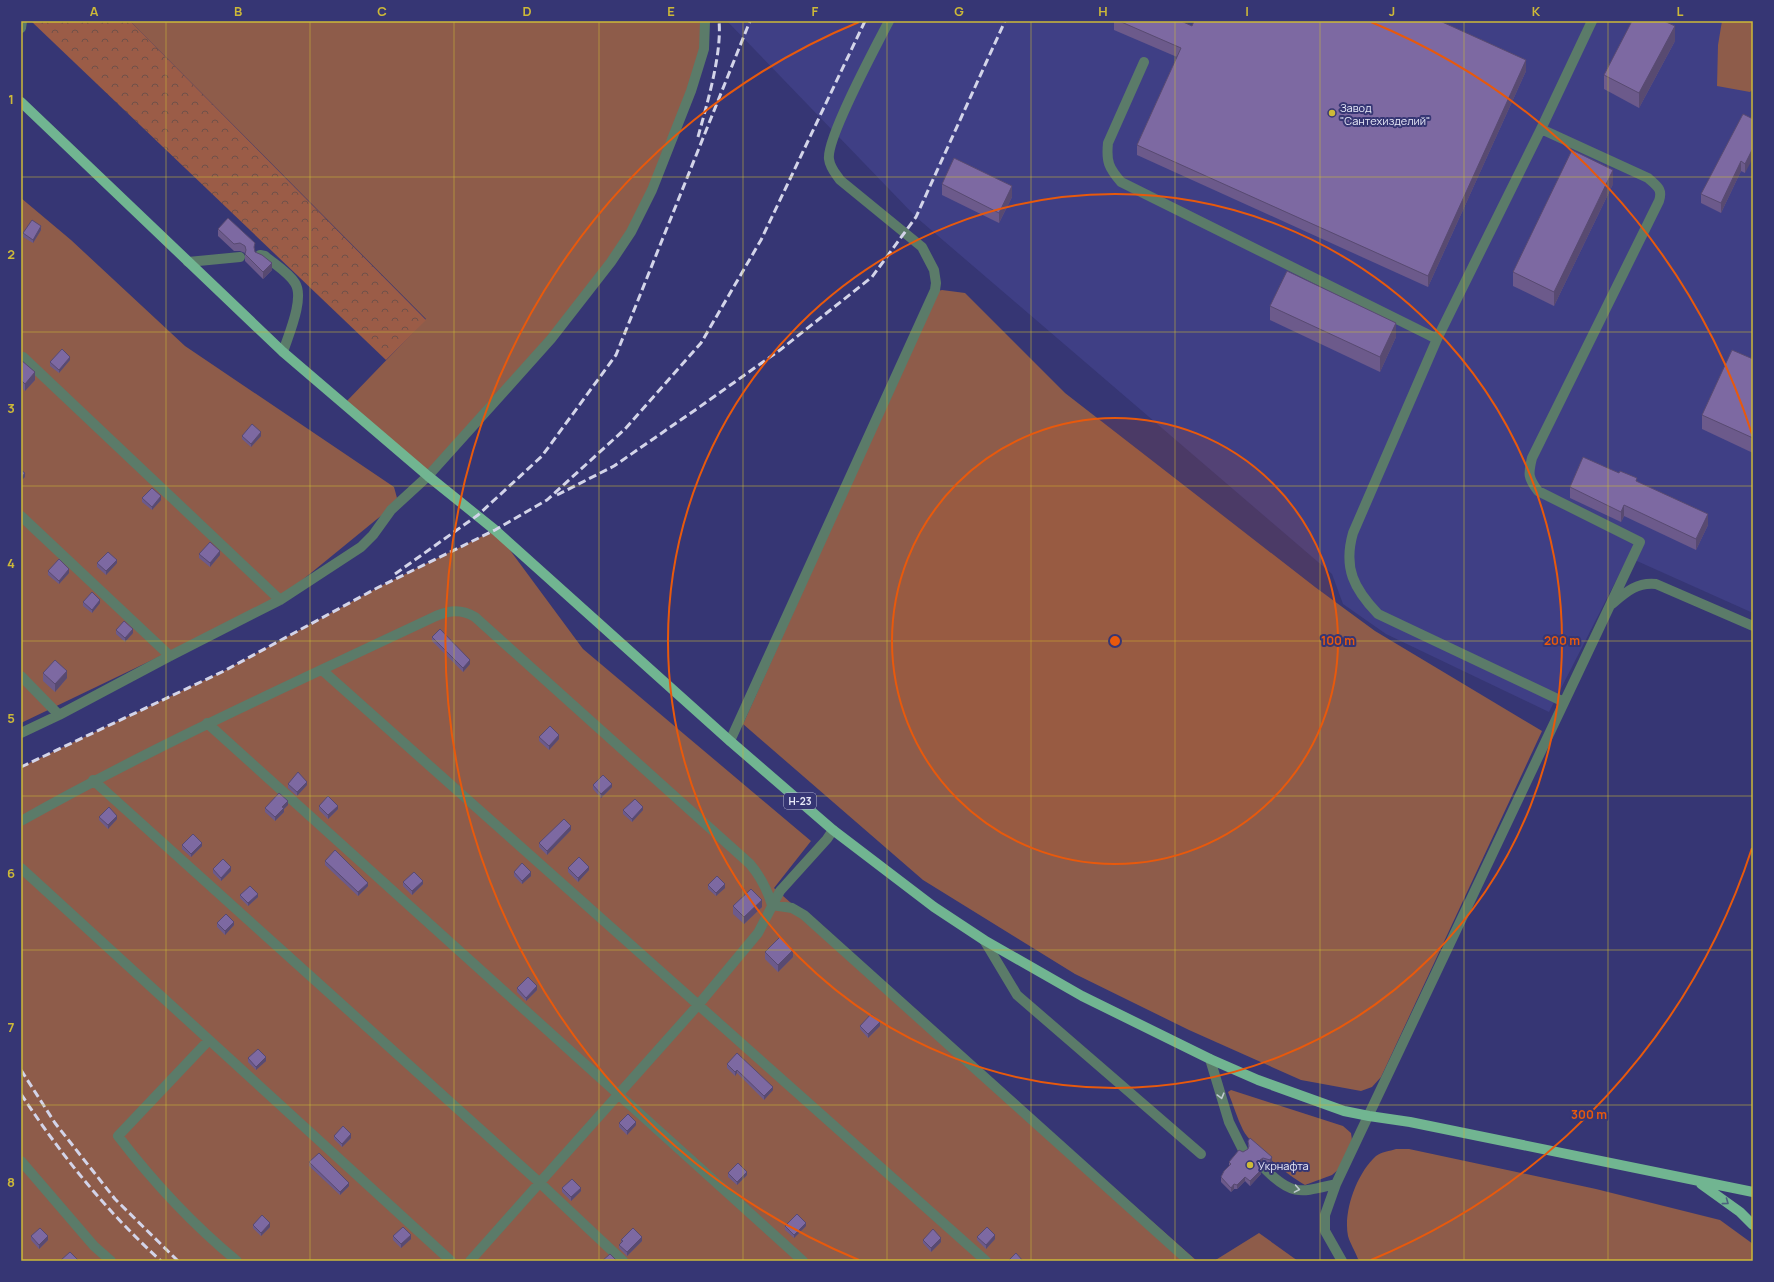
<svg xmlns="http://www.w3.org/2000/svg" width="1774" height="1282" font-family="Manrope,sans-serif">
<defs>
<pattern id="forest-crowns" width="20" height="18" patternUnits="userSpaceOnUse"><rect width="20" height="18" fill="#9b5c47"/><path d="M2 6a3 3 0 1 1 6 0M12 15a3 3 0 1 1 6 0" fill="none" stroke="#705149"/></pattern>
</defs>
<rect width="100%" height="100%" fill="#363674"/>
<path fill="#3f3f85" d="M727,21H1753V613L1628,557L1549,712L1386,634L1343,604L1332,574L916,217Z"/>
<path fill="#8e5c4a" d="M130,21H705L704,49L652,190L611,262L428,476L344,404L426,319Z
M1722,21H1753V89L1750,92L1717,86L1718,45Z
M21,198L71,240L185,346L394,487L397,498L382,515L295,586L246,615L21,723Z
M942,290L965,293L1065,393L1315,587L1375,631L1542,731L1381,1077L1372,1087L1361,1091L1301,1080L1189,1030L1075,974L923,880L743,724L938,291Z
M495,530L583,649L811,841L774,888L1197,1261H21V767L224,671L377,588Z
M1231,1090L1343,1126L1351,1133L1352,1140L1339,1169L1332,1175L1305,1185C1289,1176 1252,1147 1243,1130C1237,1118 1233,1104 1228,1092Z
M1396,1149H1409L1596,1189L1720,1220L1753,1244V1261H1361L1358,1259C1355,1251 1350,1243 1348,1236C1343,1211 1357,1173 1376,1156C1381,1152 1390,1151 1396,1149Z
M1259,1233L1298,1261H1214Z"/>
<path fill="url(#forest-crowns)" d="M31,21H130L426,320L386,360Z"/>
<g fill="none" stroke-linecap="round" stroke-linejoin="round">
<path stroke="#5b7b69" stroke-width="10" d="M21,28L22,21
M1144,62L1108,143C1106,162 1109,168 1121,182L1437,339L1353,533C1343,568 1354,589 1378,614L1564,702
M1541,129L1592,21
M260,255L265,256C274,264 288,272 295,283C305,298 288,336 283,352
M188,262L240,257
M23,357L280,600
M21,516L170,656
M1612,604C1626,592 1637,582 1656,584L1753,626
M322,670L986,1261
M21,676L59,715
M207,723L803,1261
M21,733L59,715L170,656L280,600L361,547L373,535L391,510L428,476L551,339L611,262L631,232L652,190L691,91L704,49L705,21
M730,741L935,290L936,283L934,270L922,247L840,180C836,174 830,168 829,159C826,139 877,44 889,21
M93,780L540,1183L623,1261
M21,821C156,745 296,682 436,616C451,610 461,609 475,617L750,864C761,877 767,889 772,905
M21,868L451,1261
M772,905L792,908L804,915L1189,1261
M984,940L1017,995L1201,1154
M209,1040L118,1136C154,1183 191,1223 237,1261
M1210,1059L1229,1122L1243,1150
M21,1161L94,1246L111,1261
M1265,1169C1293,1197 1301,1192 1336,1184
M470,1261L699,1004L758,933L780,891L827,839L833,830
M1342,1261L1325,1231V1215L1336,1184L1640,542L1538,491C1528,478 1528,474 1532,458L1659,201C1663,189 1657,186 1648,178L1541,129L1437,339"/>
<path stroke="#71b591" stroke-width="10" d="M21,102L283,352L428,476L495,530L730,741L833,830L934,907L984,940L1082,996L1210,1059L1258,1080L1344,1111L1369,1116L1410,1122L1753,1192
M1701,1184L1740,1212L1753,1225"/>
<path stroke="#d3d4e9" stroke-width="3" stroke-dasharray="8 4" stroke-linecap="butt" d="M698,137C707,104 722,54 719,21
M557,495L614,466L698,408L780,350L872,277L916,217L1005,21
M395,574L478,515L542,456L616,355L750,21
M21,767L224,671L377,588L495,530L547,500L625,429L701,343L761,240L865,21
M21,1070L55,1123L115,1199L178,1261
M21,1094C61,1155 107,1212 161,1261"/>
</g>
<path fill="#6c5a8b" d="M1114,21H1181L1192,26L1526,71L1428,287L1137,155V145L1177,57L1114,30Z
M1675,41L1639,108L1604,89V75Z
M1753,119L1745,173L1741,171L1721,213L1701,203V194Z
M942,184L1012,197L999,223L942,195Z
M1613,184L1554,306L1513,286V272Z
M218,229L255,251V252L272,270L263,279L245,261V253L240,251H234L218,236Z
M41,230L33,243L23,237V233Z
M1270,306L1396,337L1380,372L1270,320Z
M1753,359V453L1702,429V415Z
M21,360L35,380L25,391L21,387Z
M70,360L59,373L50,366V362Z
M242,436H261L251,447L242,439Z
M1637,481L1708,525L1696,550L1624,516L1621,522L1570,498V487Z
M142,498L161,500L152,510L142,502Z
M199,554L220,555L210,567L199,558Z
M97,563H117L106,575L97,567Z
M48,571L69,573L59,584L48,575Z
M83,602L100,603L92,613L83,606Z
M116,630L133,633L125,642L116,634Z
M432,637L470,664L463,672L432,641Z
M43,673L67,678L55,692L43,681Z
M539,737L559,739L549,750L539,741Z
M288,784L307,785L297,796L288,788Z
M593,785L612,787L601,798L593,789Z
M288,805L284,809V812L275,821L265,812V808Z
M319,806L338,809L328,819L319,810Z
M623,810H643L632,822L623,814Z
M99,817L117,819L108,829L99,820Z
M571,830L547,855L539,847V843Z
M182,845L202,846L191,857L182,849Z
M325,861L368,886L358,896L325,865Z
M568,868L589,870L578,882L568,872Z
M213,869L231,871L221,881L213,873Z
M514,872L531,876L522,884L514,876Z
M403,882L423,884L412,895L403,886Z
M708,885L725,888L716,896L708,889Z
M240,895L258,897L248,906L240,898Z
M733,906L762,907L744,924L733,914Z
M217,923L234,925L225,935L217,927Z
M765,952L793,957L778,972L765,959Z
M517,988L537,990L526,1001L517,992Z
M860,1026H880L868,1038L860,1029Z
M248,1058L266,1061L256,1070L248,1062Z
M727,1064L773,1090L764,1100L737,1073L735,1076L727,1068Z
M619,1123L636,1125L627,1135L619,1127Z
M334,1136L351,1138L342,1147L334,1139Z
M1248,1141L1272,1162L1270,1164L1263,1163L1260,1165L1259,1167L1261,1174L1250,1186L1245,1181L1237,1189H1234L1231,1192L1221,1182V1177L1229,1166V1162L1243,1152L1248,1149L1249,1148L1248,1145Z
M309,1162L349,1186L340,1195L309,1166Z
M728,1173L747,1175L737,1185L728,1177Z
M562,1188L581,1191L571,1201L562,1192Z
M253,1225L270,1227L261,1236L253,1228Z
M785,1226H806L794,1238L785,1230Z
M31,1236L48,1240L39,1249L31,1240Z
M393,1236L411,1239L401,1248L393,1240Z
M977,1237L995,1239L986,1249L977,1240Z
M621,1240L642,1241L627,1256L619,1248V1245L621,1242Z
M923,1240L941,1242L931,1252L923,1243Z"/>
<path fill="#584a71" d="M1675,26V41L1639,108V93Z
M1526,60V71L1428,287V276Z
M1753,148V158L1745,173V164Z
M1741,161V171L1721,213V203Z
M1613,170V184L1554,306V292Z
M1012,186V197L999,223V213Z
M41,226V230L33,243V240Z
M272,263V270L263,279V272Z
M1396,323V337L1380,372V357Z
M70,357V360L59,373V370Z
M35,372V380L25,391V384Z
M261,432V436L251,447V444Z
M25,473V477L21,481V478Z
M161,496V500L152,510V507Z
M1624,505V516L1621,522V512Z
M1708,514V525L1696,550V539Z
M220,551V555L210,567V563Z
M117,560V563L106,575V571Z
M69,569V573L59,584V581Z
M100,600V603L92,613V610Z
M133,629V633L125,642V638Z
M470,660V664L463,672V668Z
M67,671V678L55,692V684Z
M559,735V739L549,750V746Z
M307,782V785L297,796V792Z
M612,784V787L601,798V794Z
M288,801V805L284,809V812L275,821V817L282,807Z
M338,806V809L328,819V815Z
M643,807V810L632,822V819Z
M117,816V819L108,829V825Z
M571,826V830L547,855V851Z
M202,843V846L191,857V854Z
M231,867V871L221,881V878Z
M589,867V870L578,882V878Z
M531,872V876L522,884V881Z
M423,881V884L412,895V891Z
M368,883V886L358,896V892Z
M725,884V888L716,896V893Z
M258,894V897L248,906V903Z
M762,900V907L744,924V917Z
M234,922V925L225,935V931Z
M793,950V957L778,972V965Z
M537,986V990L526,1001V998Z
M880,1022V1026L868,1038V1034Z
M266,1057V1061L256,1070V1067Z
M737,1070V1073L735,1076V1072Z
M773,1087V1090L764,1100V1096Z
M636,1122V1125L627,1135V1131Z
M351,1134V1138L342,1147V1144Z
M1272,1157V1162L1270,1164V1160Z
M1263,1158V1163L1260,1165L1259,1171V1166L1260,1160Z
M1261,1170V1174L1250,1186V1181Z
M747,1172V1175L737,1185V1182Z
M1245,1177V1181L1237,1189V1185Z
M349,1183V1186L340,1195V1192Z
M1234,1184V1189L1231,1192V1188Z
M581,1188V1191L571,1201V1197Z
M270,1223V1227L261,1236V1233Z
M806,1223V1226L794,1238V1235Z
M411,1235V1239L401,1248V1244Z
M995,1235V1239L986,1249V1245Z
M48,1236V1240L39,1249V1245Z
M642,1237V1241L627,1256V1252Z
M941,1238V1242L931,1252V1248Z"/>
<path fill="#7d69a2" stroke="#584a71" d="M1119,21H1181L1192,26L1194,21H1440L1526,60L1428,276L1137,145L1181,48Z
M1632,21H1664L1675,26L1639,93L1604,75Z
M1743,114L1753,119V148L1745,164L1741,161L1721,203L1701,194Z
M1572,150L1613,170L1554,292L1513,272Z
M954,158L1012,186L999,213L942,184Z
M228,218L255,243L254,247L255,252L262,255L272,263L263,272L245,254L246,250L245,246L240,243L234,244L218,229Z
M32,220L41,226L33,240L23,233Z
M1287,271L1396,323L1380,357L1270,306Z
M62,349L70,357L59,370L50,362Z
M1732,350L1753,359V438L1702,415Z
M21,360L35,372L25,384L21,380Z
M252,424L261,432L251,444L242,436Z
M1583,457L1619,473L1620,471L1637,478L1636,481L1708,514L1696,539L1624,505L1621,512L1570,487Z
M21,470L25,473L21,478Z
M152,488L161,496L152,507L142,498Z
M210,542L220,551L210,563L199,554Z
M108,552L117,560L106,571L97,563Z
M59,559L69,569L59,581L48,571Z
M92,592L100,600L92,610L83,602Z
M124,621L133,629L125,638L116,630Z
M440,629L470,660L463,668L432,637Z
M55,660L67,671L55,684L43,673Z
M550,726L559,735L549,746L539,737Z
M298,772L307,782L297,792L288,784Z
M603,775L612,784L601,794L593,785Z
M279,793L288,801L282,807L284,808L275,817L265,808Z
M328,796L338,806L328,815L319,806Z
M635,799L643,807L632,819L623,810Z
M109,807L117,816L108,825L99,817Z
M564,819L571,826L547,851L539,843Z
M193,834L202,843L191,854L182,845Z
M335,850L368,883L358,892L325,861Z
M579,857L589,867L578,878L568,868Z
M223,859L231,867L221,878L213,869Z
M522,863L531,872L522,881L514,872Z
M414,872L423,881L412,891L403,882Z
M717,876L725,884L716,893L708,885Z
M250,886L258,894L248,903L240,895Z
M751,889L762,900L744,917L733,906Z
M226,914L234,922L225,931L217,923Z
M780,937L793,950L778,965L765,952Z
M528,977L537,986L526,998L517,988Z
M871,1014L880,1022L868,1034L860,1026Z
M258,1049L266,1057L256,1067L248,1058Z
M737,1053L773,1087L764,1096L737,1070L735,1072L727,1064Z
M628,1114L636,1122L627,1131L619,1123Z
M343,1126L351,1134L342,1144L334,1136Z
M1250,1138L1272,1157L1270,1160L1263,1158L1260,1160L1259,1166L1261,1170L1250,1181L1245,1177L1237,1185L1234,1184L1231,1188L1221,1177L1224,1171L1231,1164L1229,1162L1239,1150L1243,1152L1248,1149L1249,1146L1248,1141Z
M319,1153L349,1183L340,1192L309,1162Z
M738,1163L747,1172L737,1182L728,1173Z
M572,1179L581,1188L571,1197L562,1188Z
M797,1214L806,1223L794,1235L785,1226Z
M262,1215L270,1223L261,1233L253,1225Z
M403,1227L411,1235L401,1244L393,1236Z
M987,1227L995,1235L986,1245L977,1237Z
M40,1228L48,1236L39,1245L31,1236Z
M633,1228L642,1237L627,1252L619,1245L623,1241L621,1240Z
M933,1229L941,1238L931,1248L923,1240Z
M70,1252L78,1260L77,1261H62L61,1260Z
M1016,1253L1023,1261H1008Z
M610,1254L617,1261H602Z"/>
<defs><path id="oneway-chevron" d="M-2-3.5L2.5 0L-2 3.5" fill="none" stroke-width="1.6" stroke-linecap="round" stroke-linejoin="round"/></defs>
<g stroke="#bec9ce">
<use href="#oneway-chevron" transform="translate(1221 1096) rotate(75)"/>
<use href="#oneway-chevron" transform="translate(1297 1189) rotate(10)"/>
</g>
<use stroke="#4b627e" href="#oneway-chevron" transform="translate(1726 1202) rotate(36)"/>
<path fill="none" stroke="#cdb938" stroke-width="1" stroke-opacity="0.55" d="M166,21V1261M310,21V1261M454,21V1261M599,21V1261M743,21V1261M887,21V1261M1031,21V1261M1175,21V1261M1320,21V1261M1464,21V1261M1608,21V1261M21,177H1753M21,332H1753M21,486H1753M21,641H1753M21,796H1753M21,950H1753M21,1105H1753"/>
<circle cx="1115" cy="641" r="223" fill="#e8590c" fill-opacity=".12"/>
<g fill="none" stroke="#e8590c" stroke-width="2">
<circle cx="1115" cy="641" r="223"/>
<circle cx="1115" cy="641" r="447"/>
<path d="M1752 848A670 670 0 0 1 1371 1260M859 1260A670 670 0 0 1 859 22M1371 22A670 670 0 0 1 1752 434"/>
</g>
<g fill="#cdb938" stroke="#363674" stroke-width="1.5">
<circle cx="1332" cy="113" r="4"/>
<circle cx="1250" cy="1165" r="4"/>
</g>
<g text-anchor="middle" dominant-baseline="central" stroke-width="4" stroke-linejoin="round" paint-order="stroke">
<rect fill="#363674" stroke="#b3b4d1" stroke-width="1" x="784" y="793" width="32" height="16" rx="3"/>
<g font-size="10" font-weight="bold" fill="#e8eaf9">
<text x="800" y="801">Н-23</text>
</g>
<g font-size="11" fill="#e8eaf9" stroke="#363674" text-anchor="start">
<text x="1340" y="107">Завод<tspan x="1340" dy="13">"Сантехизделий"</tspan></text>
<text x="1258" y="1165">Укрнафта</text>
</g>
</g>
<circle cx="1115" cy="641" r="6" fill="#e8590c" stroke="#363674" stroke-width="2"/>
<g font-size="12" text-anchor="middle" font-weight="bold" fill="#e8590c" stroke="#363674" stroke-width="4" stroke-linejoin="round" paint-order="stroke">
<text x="1338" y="645">100 m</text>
<text x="1562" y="645">200 m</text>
<text x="1589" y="1119">300 m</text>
</g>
<rect width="1774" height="1282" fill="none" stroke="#363674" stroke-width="44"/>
<rect x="22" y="22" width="1730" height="1238" fill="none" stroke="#cdb938" stroke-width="1.5"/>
<g font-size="13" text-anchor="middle" font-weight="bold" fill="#cdb938">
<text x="94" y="16">A</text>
<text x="238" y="16">B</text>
<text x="382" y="16">C</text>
<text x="527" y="16">D</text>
<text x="671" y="16">E</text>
<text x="815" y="16">F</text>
<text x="959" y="16">G</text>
<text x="1103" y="16">H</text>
<text x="1247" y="16">I</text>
<text x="1392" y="16">J</text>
<text x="1536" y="16">K</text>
<text x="1680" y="16">L</text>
<text x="11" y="104">1</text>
<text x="11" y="259">2</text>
<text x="11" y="413">3</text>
<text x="11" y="568">4</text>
<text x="11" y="723">5</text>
<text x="11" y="878">6</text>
<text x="11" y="1032">7</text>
<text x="11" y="1187">8</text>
</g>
</svg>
